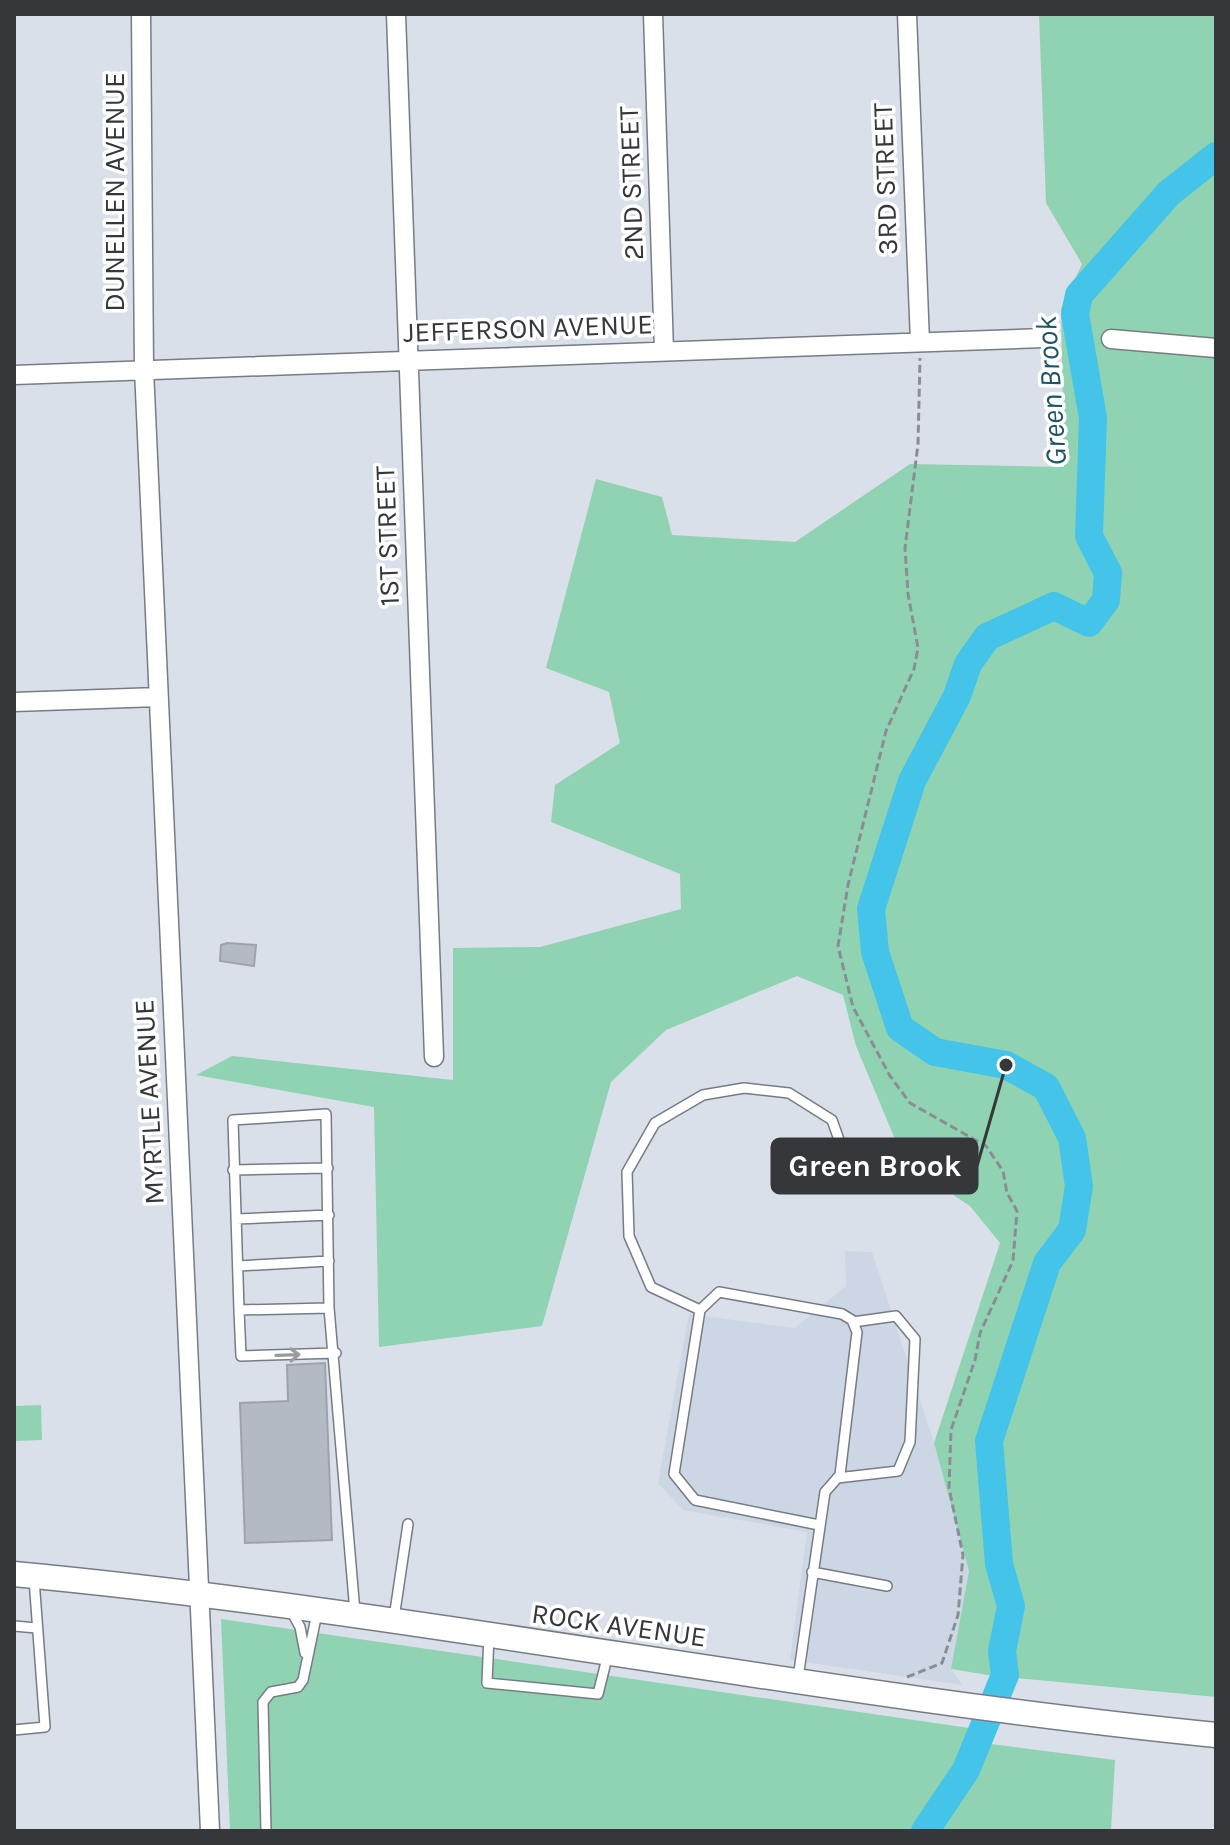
<svg xmlns="http://www.w3.org/2000/svg" width="1230" height="1845" font-family="Karla,sans-serif">
<rect width="100%" height="100%" fill="#dae0e9"/>
<path fill="#ccd6e5" d="M845,1251L872,1252L934,1443L969,1571L951,1669L963,1685L790,1660L807,1532L683,1510L658,1483L689,1314L795,1328L846,1286Z"/>
<path fill="#90d3b3" d="M1039,14H1216V1697L994,1676L951,1669L969,1571L934,1443L1000,1243L970,1206L905,1163L856,1046L843,995L797,976L666,1030L611,1082L542,1326L379,1347L374,1107L196,1075L232,1056L453,1080V948L540,947L681,909L680,874L551,822L555,785L620,743L609,692L546,668L596,479L662,497L672,535L795,542L910,464L1064,467L1061,309L1082,264L1046,203Z
M41,1405L42,1440L14,1441V1406Z
M221,1619L969,1728L976,1742L1115,1760L1111,1831H230Z"/>
<g fill="none" stroke-linecap="round" stroke-linejoin="round">
<path stroke="#44c4e8" stroke-width="28" d="M925,1831L966,1770L1005,1675L1002,1651L1011,1606L999,1564L989,1441L1047,1263L1072,1230L1079,1186L1072,1138L1046,1087L1006,1065L935,1052L900,1028L875,952L871,909L912,781L957,696L968,664L987,637L1054,606L1089,623L1106,600L1108,573L1089,536L1093,418L1075,314L1079,295L1169,193L1216,156"/>
</g>
<path fill="#b4bac3" stroke="#9da2ab" stroke-width="2" d="M227,943L256,945L254,966L220,961L221,945Z
M325,1363L332,1540L245,1543L240,1403L288,1401L287,1365Z"/>
<g fill="none" stroke-linecap="round" stroke-linejoin="round">
<defs>
<path id="lane" d="M233,1170L328,1168
M236,1219L329,1215
M238,1266L329,1261
M329,1308L239,1310L241,1356L336,1353
M239,1310L233,1120L326,1114L329,1308L355,1612
M700,1310L651,1287L629,1236L627,1172L655,1123L703,1095L744,1088L789,1093L832,1120L848,1165
M837,1478L898,1471L910,1442L915,1339L896,1316L853,1322
M812,1572L887,1586
M291,1611L300,1627L305,1653
M394,1618L408,1524
M14,1626L37,1628
M489,1635L487,1683L598,1694L608,1654
M798,1678L825,1492L840,1475L857,1332L852,1320L842,1314L719,1292L700,1310L674,1474L695,1500L819,1525
M14,1730L45,1727L34,1579
M266,1831L263,1702L271,1692L298,1687L303,1680L317,1613"/>
<path id="street" d="M141,14L144,369L210,1831
M396,14L434,1057
M653,14L664,351
M907,14L920,342
M1111,339L1216,348
M14,375L1043,338
M14,702L158,697"/>
<path id="secondary" d="M14,1574C417,1612 814,1695 1216,1735"/>
</defs>
<use href="#lane" stroke="#777c84" stroke-width="12"/>
<use href="#street" stroke="#777c84" stroke-width="21"/>
<use href="#secondary" stroke="#777c84" stroke-width="27"/>
<path stroke="#8a8e94" stroke-width="3" stroke-dasharray="8 4" stroke-linecap="butt" d="M907,1677L942,1663L958,1615L963,1555L949,1488L951,1430L975,1360L980,1333L1013,1261L1017,1211L1007,1193L1003,1171L986,1146L910,1103L890,1076L853,1007L838,946L848,885L886,731L914,669L918,648L908,594L905,548L918,444L920,358"/>
<use href="#lane" stroke="#fff" stroke-width="9"/>
<use href="#street" stroke="#fff" stroke-width="18"/>
<use href="#secondary" stroke="#fff" stroke-width="24"/>
</g>
<defs><path id="oneway-shaft" d="M-6 0H5M1.5-3L5.5 0L1.5 3" fill="none" stroke-width="1.6" stroke-linecap="round" stroke-linejoin="round" transform="scale(2)"/></defs>
<use stroke="#9a9b9d" href="#oneway-shaft" transform="translate(288 1355) rotate(-2)"/>
<g text-anchor="middle" dominant-baseline="central" stroke-width="7" stroke-linejoin="round" paint-order="stroke">
<g font-size="28" fill="#35373b" stroke="#fff">
<text transform="translate(885 179) rotate(-92)">3RD STREET</text>
<text transform="translate(631 183) rotate(-92)">2ND STREET</text>
<text transform="translate(114 192) rotate(-90)">DUNELLEN AVENUE</text>
<text transform="translate(528 328) rotate(-2)">JEFFERSON AVENUE</text>
<text transform="translate(387 536) rotate(-92)">1ST STREET</text>
<text transform="translate(149 1102) rotate(-93)">MYRTLE AVENUE</text>
<text transform="translate(619 1625) rotate(8)">ROCK AVENUE</text>
</g>
<g font-size="30" font-style="italic" fill="#1f5363" stroke="#fff">
<text transform="translate(1051 391) rotate(-94)">Green Brook</text>
</g>
</g>
<path fill="none" stroke="#35373b" stroke-width="3" d="M1006 1065L977 1166"/>
<circle fill="#35373b" stroke="#fff" stroke-width="3" cx="1006" cy="1065" r="8"/>
<rect fill="#35373b" stroke="#35373b" stroke-width="3" x="772" y="1139" width="205" height="54" rx="8"/>
<g font-size="30" text-anchor="middle" font-weight="bold" fill="#fff">
<text x="875" y="1176">Green Brook</text>
</g>
<rect width="1230" height="1845" fill="none" stroke="#35373b" stroke-width="32"/>
</svg>
